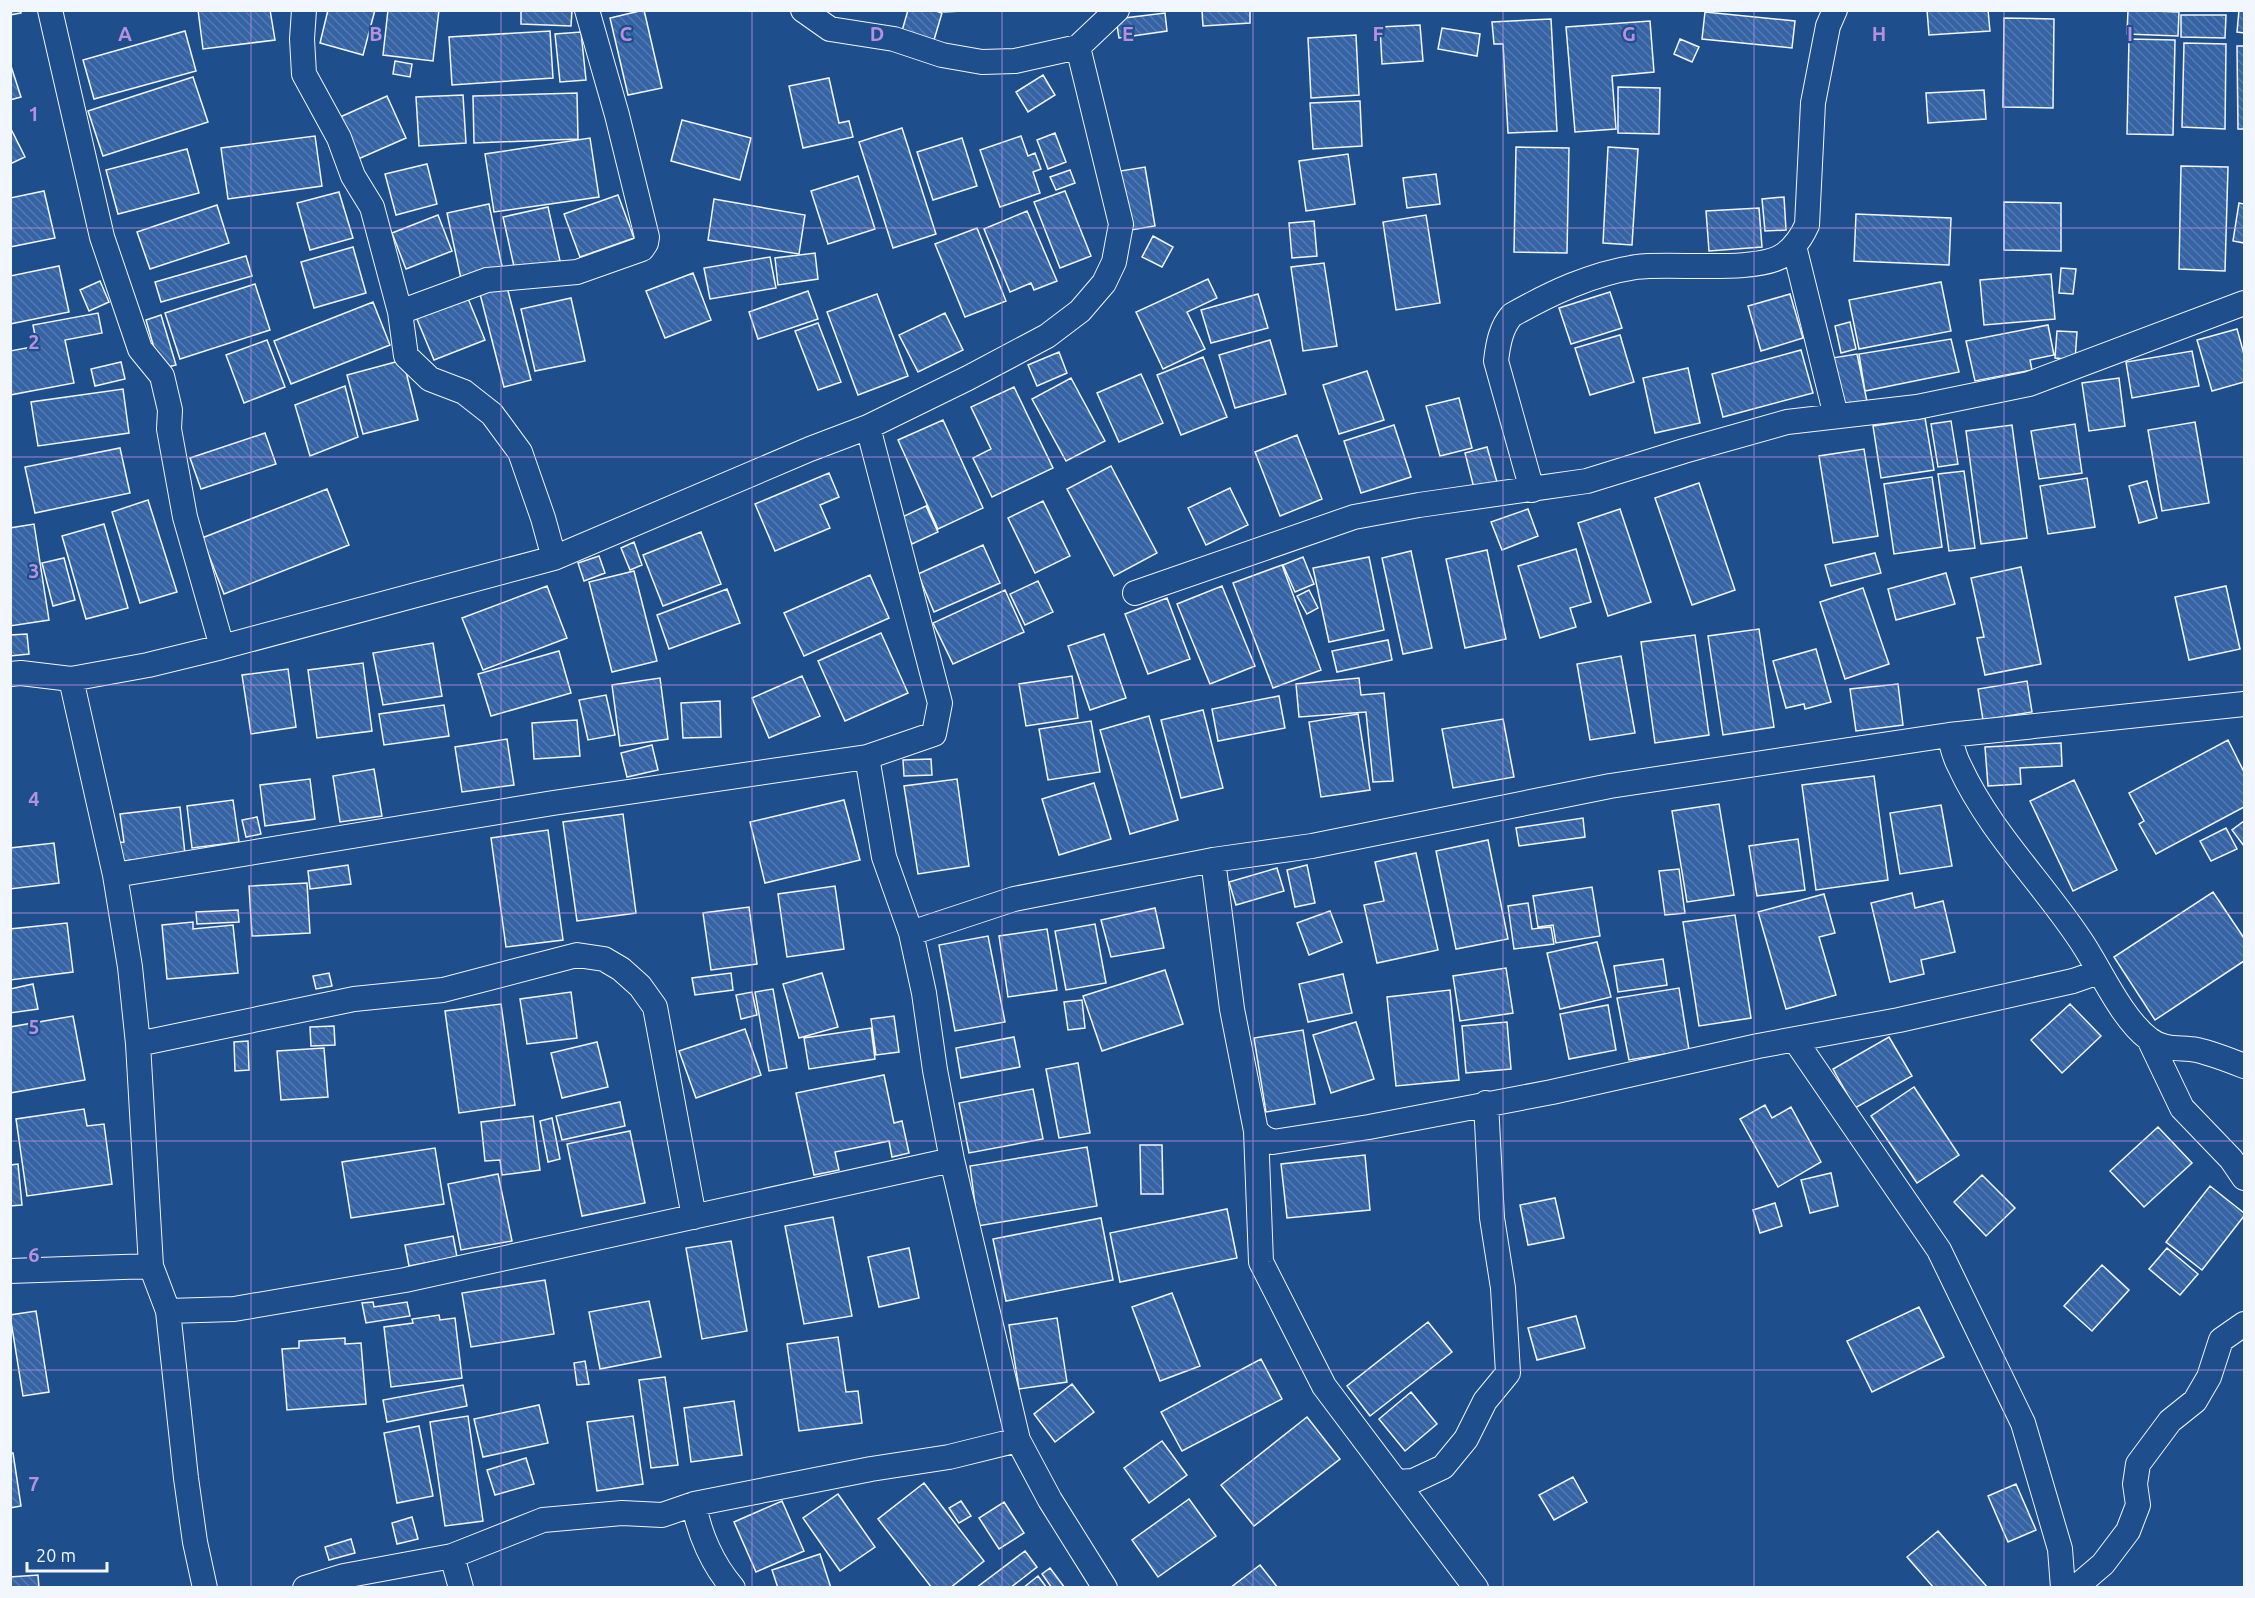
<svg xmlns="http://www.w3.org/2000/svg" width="2255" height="1598" font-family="Ubuntu,sans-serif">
<defs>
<pattern id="building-back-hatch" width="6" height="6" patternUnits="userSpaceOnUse" patternTransform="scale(1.5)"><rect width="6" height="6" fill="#3563a3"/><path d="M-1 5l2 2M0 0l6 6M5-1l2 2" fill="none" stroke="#537ab1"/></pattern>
</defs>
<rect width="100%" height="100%" fill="#1f4e8c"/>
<path fill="url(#building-back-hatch)" stroke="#f2f6ff" stroke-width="1.5" d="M10,10H20L21,13L10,15Z
M198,10H270L275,40L203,49Z
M328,10H375L363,55L320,43Z
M388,10H439L433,61L383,55Z
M521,10H572L571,26L521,24Z
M644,10L662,88L628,95L610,18Z
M908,10H933L942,13L934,40L902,31Z
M944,10H982L944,12Z
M1250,10V23L1203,26L1202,11Z
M1927,10H1988L1990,31L1929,35Z
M2128,10L2179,12L2178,36L2127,34Z
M2239,10H2244V33L2237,32Z
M1705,12L1795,21L1792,48L1702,39Z
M1165,13L1167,31L1119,38L1116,19Z
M2181,15H2226L2225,38L2181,37Z
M2004,18L2054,19L2053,108L2003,107Z
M1551,19L1557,131L1508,133L1503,44H1494L1492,22Z
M1650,21L1654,72L1612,76L1616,129L1575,132L1566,27Z
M1420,25L1423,61L1382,64L1380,27Z
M1442,28L1480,34L1477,56L1438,49Z
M185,31L196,71L94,99L83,60Z
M550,31L553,78L452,85L449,37Z
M581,32L586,80L560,82L555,34Z
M1356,35L1359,95L1311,98L1308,38Z
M1680,39L1699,47L1692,62L1674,54Z
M2129,39L2175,40L2173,135L2127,134Z
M2184,43L2226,44L2225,129L2182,127Z
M2237,46H2244V129H2238Z
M395,61L412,64L410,77L393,74Z
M10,63L21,97L10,100Z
M1043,75L1055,95L1028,112L1016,92Z
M193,77L208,122L103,156L88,111Z
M829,78L839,123L849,121L853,137L803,148L789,86Z
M1618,87L1660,88L1659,134L1618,133Z
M1984,90L1986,119L1928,123L1926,93Z
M577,93L578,139L474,143L473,96Z
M463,95L466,143L419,146L416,97Z
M387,96L406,138L356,160L338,118Z
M1360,101L1362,146L1313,149L1310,103Z
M682,120L751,138L740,180L671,161Z
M10,127L25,157L10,164Z
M902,128L936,234L893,248L859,142Z
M1055,133L1066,162L1048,169L1037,140Z
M315,136L322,186L228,199L221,148Z
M1021,136L1028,156L1035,153L1041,169L1033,172L1040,193L1000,207L980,150Z
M590,138L599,197L494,212L485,154Z
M962,138L977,186L933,200L917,152Z
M1516,147L1569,148L1567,253L1514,252Z
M1608,147L1638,149L1632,245L1603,243Z
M187,149L199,193L118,214L106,170Z
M1348,154L1355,204L1306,211L1299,161Z
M427,164L437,204L396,215L385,174Z
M2181,166L2228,167L2225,271L2179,269Z
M1145,167L1155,226L1125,231L1114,172Z
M1070,170L1075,183L1056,190L1050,177Z
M1436,174L1440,204L1407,208L1403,178Z
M858,176L875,229L828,244L811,191Z
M44,191L55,238L10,247V198Z
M1065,191L1091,256L1060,268L1034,202Z
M339,192L353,238L310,250L297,203Z
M618,195L634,238L580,257L564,214Z
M1784,197L1786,230L1765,231L1762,199Z
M714,199L805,215L799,254L708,240Z
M2004,202L2061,203V251L2004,250Z
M2239,203L2244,204V243L2233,241Z
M489,204L503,271L461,279L447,213Z
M217,205L229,243L150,269L137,232Z
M548,207L560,261L515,271L503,217Z
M1759,208L1762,247L1709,251L1706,211Z
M1027,211L1057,281L1034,290L1031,283L1010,292L984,229Z
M1856,214L1951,218L1949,265L1854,261Z
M438,215L452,251L406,269L392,233Z
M1426,215L1440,303L1396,310L1383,222Z
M1314,221L1317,256L1292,258L1289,223Z
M977,228L1006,301L965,317L935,244Z
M1153,236L1173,247L1162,267L1142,257Z
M353,247L366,293L314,308L301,262Z
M815,253L818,279L778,285L775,258Z
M246,256L252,276L161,302L155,282Z
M770,257L776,288L710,299L704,268Z
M1324,263L1337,346L1303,351L1291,267Z
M59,266L69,312L10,324V276Z
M2061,268L2076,269L2073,294L2059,293Z
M693,273L711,320L665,338L646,291Z
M2051,274L2055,319L1984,325L1980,280Z
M1208,279L1217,298L1187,312L1205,349L1163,369L1136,312Z
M100,281L109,302L89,311L80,290Z
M1941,282L1951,331L1859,349L1849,300Z
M255,284L270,330L180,359L165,313Z
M507,287L531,380L504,387L480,294Z
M808,291L818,319L758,339L749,312Z
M1610,292L1622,328L1571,344L1559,308Z
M877,294L908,376L858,395L827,312Z
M1258,294L1268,328L1211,343L1201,310Z
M1790,294L1803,338L1761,351L1748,306Z
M467,296L485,340L434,360L416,317Z
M571,298L585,361L535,371L521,309Z
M373,302L390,345L291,384L274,341Z
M98,313L102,333L65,340L74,383L10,395V351L37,346L33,325Z
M945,313L963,350L918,372L899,335Z
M161,315L176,365L160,369L146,320Z
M1850,322L1856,349L1841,353L1835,326Z
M818,323L841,382L818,390L795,331Z
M2048,325L2054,355L2030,360L2032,370L1975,381L1966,341Z
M2237,329L2244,354V382L2212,391L2197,340Z
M2057,331L2077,332L2075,360L2055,358Z
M1620,335L1634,382L1590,395L1575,348Z
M1951,339L1959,372L1865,391L1859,354Z
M267,340L285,387L244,403L226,355Z
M1270,340L1286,394L1235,408L1219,355Z
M1801,350L1813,393L1723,417L1712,374Z
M2192,351L2199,386L2132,398L2126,362Z
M1059,352L1067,373L1037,386L1028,365Z
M1857,354L1868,406L1843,411L1832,358Z
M1203,357L1227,417L1181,435L1157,375Z
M403,360L418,420L363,434L347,375Z
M121,362L125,379L95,386L91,369Z
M1688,368L1700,423L1655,433L1643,378Z
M1367,371L1384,420L1339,434L1323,385Z
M1141,374L1163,423L1119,442L1097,393Z
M1071,378L1105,441L1066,461L1032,399Z
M2119,378L2125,426L2089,431L2082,383Z
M345,386L358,437L310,456L295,405Z
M1014,387L1053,468L992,497L973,458L991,449L971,407Z
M123,389L129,433L38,446L31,402Z
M1459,398L1472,448L1440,456L1426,406Z
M1925,418L1934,470L1881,478L1873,426Z
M943,420L983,508L938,529L898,440Z
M1951,421L1958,464L1938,467L1931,424Z
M2195,422L2209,503L2162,511L2148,430Z
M2075,424L2082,473L2039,479L2031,431Z
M1394,425L1411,477L1361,493L1344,441Z
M2012,425L2027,538L1981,544L1966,431Z
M265,433L276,464L201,489L190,458Z
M1297,435L1322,499L1280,516L1255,452Z
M1487,447L1497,482L1474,488L1465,453Z
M120,448L130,493L35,513L25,467Z
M1864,449L1878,536L1833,543L1819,456Z
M1111,466L1157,553L1114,576L1067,489Z
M1964,471L1975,548L1949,551L1938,474Z
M829,473L839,497L820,505L830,528L775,551L755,504Z
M1932,477L1942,547L1894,554L1884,484Z
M2087,478L2095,527L2048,534L2040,486Z
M2147,481L2157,518L2139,523L2129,486Z
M1699,483L1735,590L1692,605L1655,498Z
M1230,488L1248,525L1206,545L1188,508Z
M327,489L349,545L224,594L202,538Z
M148,500L177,592L140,603L112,512Z
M1043,501L1070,556L1035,573L1008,518Z
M926,506L938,532L912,544L900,518Z
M1528,509L1538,536L1502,550L1491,522Z
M1620,509L1651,602L1608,616L1578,523Z
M34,524L49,620L10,626V528Z
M104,524L128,608L86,619L62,536Z
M701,532L721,584L663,606L643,555Z
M634,542L642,565L630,570L621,548Z
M983,545L1000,583L934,612L918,574Z
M1576,549L1591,602L1570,608L1576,627L1540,638L1518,566Z
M1487,550L1506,639L1465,648L1446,559Z
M1411,551L1432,648L1403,654L1382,558Z
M1875,553L1881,573L1831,586L1825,565Z
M599,556L605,573L584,581L578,563Z
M1303,557L1314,584L1295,592L1283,565Z
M1369,557L1384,630L1329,642L1313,568Z
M64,558L75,600L53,606L42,563Z
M1282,565L1321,670L1273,688L1233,583Z
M2021,567L2041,664L1985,675L1977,638L1984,637L1971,578Z
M634,571L657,661L612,672L589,582Z
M1946,573L1955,604L1896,620L1888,589Z
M870,575L889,618L804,656L784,613Z
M1038,581L1053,612L1025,625L1010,594Z
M547,586L567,638L483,670L462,618Z
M1222,586L1255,666L1210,684L1177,604Z
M2226,586L2240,649L2189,660L2175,597Z
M1863,588L1889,664L1845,679L1820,602Z
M727,589L740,623L669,649L657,615Z
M1005,590L1024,632L953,664L933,623Z
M1309,590L1318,608L1307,614L1297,596Z
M1167,598L1190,659L1148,674L1125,614Z
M1759,629L1774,727L1723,735L1708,636Z
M881,633L908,693L845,721L818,661Z
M27,634L29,654L10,656V635Z
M1104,634L1126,698L1090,710L1068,646Z
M1695,635L1709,735L1655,743L1641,642Z
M1388,640L1392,660L1337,672L1332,651Z
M433,643L442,696L383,705L373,653Z
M1816,649L1831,702L1805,709L1804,704L1786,708L1773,661Z
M559,651L571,693L491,716L478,674Z
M1621,656L1635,733L1590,740L1577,664Z
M363,663L372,731L317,738L308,670Z
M288,669L296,727L251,734L242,675Z
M802,676L820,716L769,738L752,698Z
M1072,676L1078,718L1026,726L1019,684Z
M660,678L668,739L620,746L612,685Z
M1359,678L1361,695L1384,693L1393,781L1373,782L1366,712L1299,717L1296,684Z
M2027,681L2032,712L1983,720L1978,689Z
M1898,684L1903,725L1856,731L1850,689Z
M606,695L615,735L588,740L579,700Z
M1279,696L1285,728L1218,741L1212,709Z
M720,701L721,737L683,738L681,703Z
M444,705L449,736L384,745L379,714Z
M1203,710L1223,788L1181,798L1161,720Z
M1358,714L1370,790L1321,797L1309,722Z
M1149,716L1178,820L1130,834L1100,730Z
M1503,719L1514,777L1453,788L1442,729Z
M577,720L580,756L534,759L532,723Z
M1091,721L1100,772L1048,780L1039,729Z
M507,739L514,785L462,792L455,747Z
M2228,740L2244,772V807L2156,854L2139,824L2144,821L2129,793Z
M2061,743L2062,766L2020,768L2021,784L1988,786L1985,747Z
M652,745L658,770L627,777L621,753Z
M931,759L932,775L904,776L903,760Z
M374,769L382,816L340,822L333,776Z
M1874,776L1888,880L1816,890L1802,785Z
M310,779L315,819L265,826L260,785Z
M957,779L969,866L918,874L904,786Z
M2074,780L2117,870L2073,891L2030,801Z
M1094,783L1111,839L1059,855L1042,799Z
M233,800L239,842L192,848L187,806Z
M844,800L860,860L765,883L750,822Z
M1719,804L1734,895L1687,902L1672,811Z
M1941,805L1952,866L1900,874L1890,813Z
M180,807L185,854L115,862L112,843L124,842L120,814Z
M623,814L636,913L577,921L563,822Z
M257,817L261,834L246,837L242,820Z
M1583,818L1585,837L1519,846L1516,828Z
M2244,821V846L2232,830Z
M2226,828L2237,849L2211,861L2200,841Z
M548,830L563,940L506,947L491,838Z
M1798,839L1805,890L1757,896L1749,846Z
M1488,840L1508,939L1456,949L1436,851Z
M54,843L59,883L10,889V848Z
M1416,853L1438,950L1377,963L1364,905L1384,901L1375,862Z
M348,865L351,884L310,889L308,871Z
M1307,865L1315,903L1295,907L1287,870Z
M1277,868L1284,891L1236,905L1229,882Z
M1679,869L1685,913L1665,915L1659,871Z
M307,883L310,933L252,936L249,886Z
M835,886L844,949L787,957L778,894Z
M1592,887L1600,936L1556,943L1553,925L1538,927L1533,896Z
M2213,892L2244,938V961L2155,1020L2114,957Z
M1912,893L1915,908L1943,901L1955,952L1921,960L1924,974L1890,982L1871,903Z
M1824,894L1835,933L1819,937L1836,995L1786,1009L1758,912Z
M1528,903L1532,929L1551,927L1554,944L1514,949L1508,906Z
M749,907L757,964L711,970L703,913Z
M1155,908L1164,948L1111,957L1101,920Z
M238,910L239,922L197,924L196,912Z
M1330,911L1342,942L1309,955L1297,923Z
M1735,915L1751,1018L1699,1026L1683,922Z
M193,922V929L233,925L238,973L167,979L162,925Z
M67,923L73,972L10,980V929Z
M1095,924L1106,983L1066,990L1055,931Z
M1047,929L1057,990L1008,997L999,936Z
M988,936L1005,1022L955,1031L939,945Z
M1597,942L1611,997L1560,1009L1547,953Z
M1663,959L1667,985L1618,992L1614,966Z
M1506,968L1513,1013L1460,1021L1453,976Z
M1165,970L1183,1024L1102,1051L1083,996Z
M329,973L332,986L316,989L313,976Z
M731,973L733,990L695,995L692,978Z
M822,973L838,1027L799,1038L783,984Z
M1343,974L1352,1013L1308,1022L1299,984Z
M33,984L38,1009L10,1013V989Z
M1679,988L1689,1050L1629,1060L1617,998Z
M773,989L787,1068L769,1071L755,992Z
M1450,990L1459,1080L1396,1086L1387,997Z
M571,992L577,1038L527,1044L520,999Z
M752,992L757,1015L741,1019L736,995Z
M1082,1000L1085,1028L1068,1030L1064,1002Z
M501,1004L515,1105L459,1113L445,1011Z
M2070,1004L2101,1036L2062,1073L2031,1040Z
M1608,1005L1616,1050L1569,1059L1560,1014Z
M73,1016L85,1080L10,1093V1027Z
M894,1016L899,1052L876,1055L871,1019Z
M1356,1022L1374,1079L1331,1093L1313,1035Z
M1507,1022L1511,1069L1466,1073L1462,1026Z
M334,1026L335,1045L311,1046L310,1027Z
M871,1028L875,1059L809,1069L804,1038Z
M745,1029L761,1075L696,1098L679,1051Z
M1303,1030L1315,1104L1266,1112L1254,1038Z
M1014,1037L1020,1067L961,1078L956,1048Z
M1889,1037L1912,1076L1855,1108L1833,1069Z
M248,1041L249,1070L235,1071L234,1042Z
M597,1042L608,1087L562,1098L551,1053Z
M324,1048L328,1097L281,1100L277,1051Z
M1078,1063L1090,1133L1059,1138L1046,1069Z
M884,1075L894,1123L902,1121L909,1153L892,1157L889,1141L835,1152L839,1170L814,1175L796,1093Z
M1914,1087L1959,1155L1917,1183L1871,1116Z
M1033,1089L1043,1139L969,1153L959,1103Z
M620,1102L625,1126L562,1140L556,1116Z
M1765,1105L1772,1118L1791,1107L1821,1162L1778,1187L1740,1119Z
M84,1109L87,1126L104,1124L112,1184L27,1196L16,1119Z
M533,1116L540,1170L502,1175L500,1160L485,1161L481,1122Z
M552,1118L560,1159L548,1162L540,1121Z
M2158,1127L2192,1163L2144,1207L2110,1171Z
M630,1131L645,1203L582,1216L567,1144Z
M1140,1145H1162L1163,1194H1141Z
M1087,1147L1097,1206L978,1226L970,1166Z
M435,1148L444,1204L351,1218L342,1162Z
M1365,1155L1370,1210L1287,1218L1281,1164Z
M18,1164L22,1205L10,1206V1165Z
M1831,1173L1838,1206L1810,1213L1801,1180Z
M498,1174L512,1241L461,1250L448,1184Z
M1982,1175L2015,1208L1986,1236L1954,1202Z
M2210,1186L2244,1213V1216L2202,1270L2166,1242Z
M1555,1198L1564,1238L1528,1245L1520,1205Z
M1775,1203L1782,1226L1760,1233L1753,1210Z
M1227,1209L1237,1258L1120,1282L1110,1233Z
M833,1217L852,1316L804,1324L785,1226Z
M1101,1218L1113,1280L1006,1301L993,1239Z
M453,1236L457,1257L409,1266L405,1245Z
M731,1241L747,1331L702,1339L686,1248Z
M909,1248L919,1298L879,1307L868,1257Z
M2167,1248L2198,1274L2180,1295L2149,1269Z
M2102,1265L2129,1290L2092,1331L2064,1306Z
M545,1280L554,1334L471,1347L462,1293Z
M1172,1293L1200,1366L1160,1381L1132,1307Z
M649,1301L661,1357L600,1369L589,1312Z
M373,1302L374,1307L407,1302L410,1316L366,1323L362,1303Z
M1919,1307L1944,1357L1872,1392L1847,1341Z
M36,1311L49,1392L23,1396L10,1315Z
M439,1315L440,1320L455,1318L462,1378L391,1387L384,1327L413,1323L412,1319Z
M1576,1316L1585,1348L1537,1360L1528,1328Z
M1057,1318L1067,1382L1019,1389L1009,1325Z
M1428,1322L1452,1352L1370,1416L1347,1386Z
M838,1337L846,1392L858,1391L862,1423L799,1431L787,1344Z
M345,1338V1344L361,1343L366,1404L287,1410L282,1349L299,1348V1341Z
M1261,1359L1282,1399L1182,1451L1161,1412Z
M585,1361L589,1384L577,1385L574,1363Z
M665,1377L678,1465L651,1468L639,1380Z
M1072,1384L1094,1412L1055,1442L1034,1414Z
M463,1385L467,1406L387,1422L383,1400Z
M1411,1392L1437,1424L1405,1451L1379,1419Z
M734,1401L742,1455L691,1462L684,1408Z
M539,1405L548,1443L483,1457L474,1419Z
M468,1416L483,1521L445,1526L430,1422Z
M633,1416L643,1484L597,1491L587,1422Z
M1307,1417L1340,1459L1254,1526L1221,1485Z
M419,1426L433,1496L397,1503L384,1433Z
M1162,1441L1187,1475L1149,1503L1124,1468Z
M10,1453H13L21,1506L10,1508Z
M526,1458L534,1484L495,1495L487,1470Z
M1573,1477L1587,1502L1554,1520L1539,1495Z
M924,1483L984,1561L950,1588H932L878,1519Z
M2016,1484L2036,1530L2008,1542L1988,1496Z
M838,1494L875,1547L840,1571L803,1518Z
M1189,1499L1216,1536L1158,1577L1132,1540Z
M782,1501L804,1551L756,1572L734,1522Z
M961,1501L971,1516L959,1523L949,1508Z
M1004,1502L1024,1533L999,1549L979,1518Z
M412,1517L418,1539L397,1544L392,1523Z
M1938,1531L1988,1588H1934L1907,1557Z
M351,1539L355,1553L329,1560L325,1547Z
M1025,1551L1037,1567L1010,1588H976Z
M820,1554L831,1588H778L772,1570Z
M1260,1565L1278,1588H1230Z
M1050,1568L1065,1588H1052L1042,1574Z
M38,1575L39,1588H10V1577Z
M1038,1576L1047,1588H1023Z"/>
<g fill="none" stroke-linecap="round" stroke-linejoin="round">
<defs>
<path id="minor" d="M50,10L102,237L140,349L162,376L170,410L169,429L185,517L222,647
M304,10L302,39L304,74L339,138L353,176L372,207L400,312L406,356L430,379L464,392L492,414L520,452L543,518L554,558
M803,10L830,29L894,39L942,55L982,62L1015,61L1078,47L1117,10
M1794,246L1836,416
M400,312L487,280L577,272L642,249L646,243L647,237L617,115L587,10
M868,427L940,703L934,734L867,757L884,857L911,933L924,993L935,1070L952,1160L1018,1440L1050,1500L1105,1588
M1532,490L1496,361C1498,344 1501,327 1512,315C1551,293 1591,274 1636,267C1671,262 1759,274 1785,254C1796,246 1802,236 1807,225L1813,103L1828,26L1835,10
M1135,593L1354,517L1419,505L1587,481L1684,451L1787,422L1917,407L2029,384L2244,303
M10,674L21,673L71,679L148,665L222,647L554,558L810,449L868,427L968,378L1047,336L1080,311L1104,283L1114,262L1121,224L1078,47
M71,679L115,875L130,967L138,1044L151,1266L168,1311L186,1478L195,1542L205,1588
M1949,735C1952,745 1954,756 1959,765C1988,829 2040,880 2079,938C2100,968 2120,1017 2149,1039C2164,1051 2180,1047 2197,1050C2214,1054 2229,1060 2244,1066
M1213,860L1232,1009L1256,1131L1264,1138L1273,1142L1369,1127L1552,1092L1758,1046L1899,1020L2073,981L2099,972
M115,875L553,803L867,757
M911,933L1014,899L1213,860L1312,846L1610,786L1949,735L2244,704
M2149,1039L2182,1108L2231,1159L2244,1178
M1795,1040L1939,1250L2023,1423L2060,1549L2063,1588
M138,1044L354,999L443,990L577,955L604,959L621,969L640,986L655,1007L694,1217
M1256,1131L1261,1262L1324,1386L1476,1588
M10,1271L151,1266
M168,1311L234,1309L405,1280L952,1160
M1397,1482L1413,1481L1443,1467L1466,1439L1485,1401L1508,1373L1503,1288L1492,1218L1486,1103
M694,1504C699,1534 713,1565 733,1588
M452,1556L461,1588
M305,1588L344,1576L452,1556L543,1520L622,1513L662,1515L694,1504L871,1469L949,1457L1018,1440
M2075,1588L2103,1564L2128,1531L2138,1505L2135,1484L2138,1464L2170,1421L2195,1401L2209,1377L2221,1340L2244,1324"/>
</defs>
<use href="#minor" stroke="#f2f6ff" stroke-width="26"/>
<use href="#minor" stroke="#1f4e8c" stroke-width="24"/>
</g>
<path fill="none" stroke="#b691df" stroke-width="1.5" stroke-opacity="0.55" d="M251,10V1588M501,10V1588M752,10V1588M1002,10V1588M1253,10V1588M1503,10V1588M1754,10V1588M2004,10V1588M10,228H2244M10,457H2244M10,685H2244M10,913H2244M10,1141H2244M10,1370H2244"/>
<g font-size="20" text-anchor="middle" font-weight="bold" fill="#b691df" stroke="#1f4e8c" stroke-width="4.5" stroke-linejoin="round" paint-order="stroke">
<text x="125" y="41">A</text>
<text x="376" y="41">B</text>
<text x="626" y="41">C</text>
<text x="877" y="41">D</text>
<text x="1128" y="41">E</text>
<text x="1378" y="41">F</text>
<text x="1629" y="41">G</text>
<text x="1879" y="41">H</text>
<text x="2130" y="41">I</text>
<text x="34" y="121">1</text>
<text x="34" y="349">2</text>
<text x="34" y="578">3</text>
<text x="34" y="806">4</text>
<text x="34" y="1034">5</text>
<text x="34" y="1262">6</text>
<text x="34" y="1491">7</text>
</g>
<rect width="2255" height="1598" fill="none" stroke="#f2f6ff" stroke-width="24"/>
<path d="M27 1562v9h80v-9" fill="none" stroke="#f2f6ff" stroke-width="3"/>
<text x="36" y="1562" font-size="18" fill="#f2f6ff" stroke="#1f4e8c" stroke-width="4.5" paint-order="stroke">20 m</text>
</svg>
